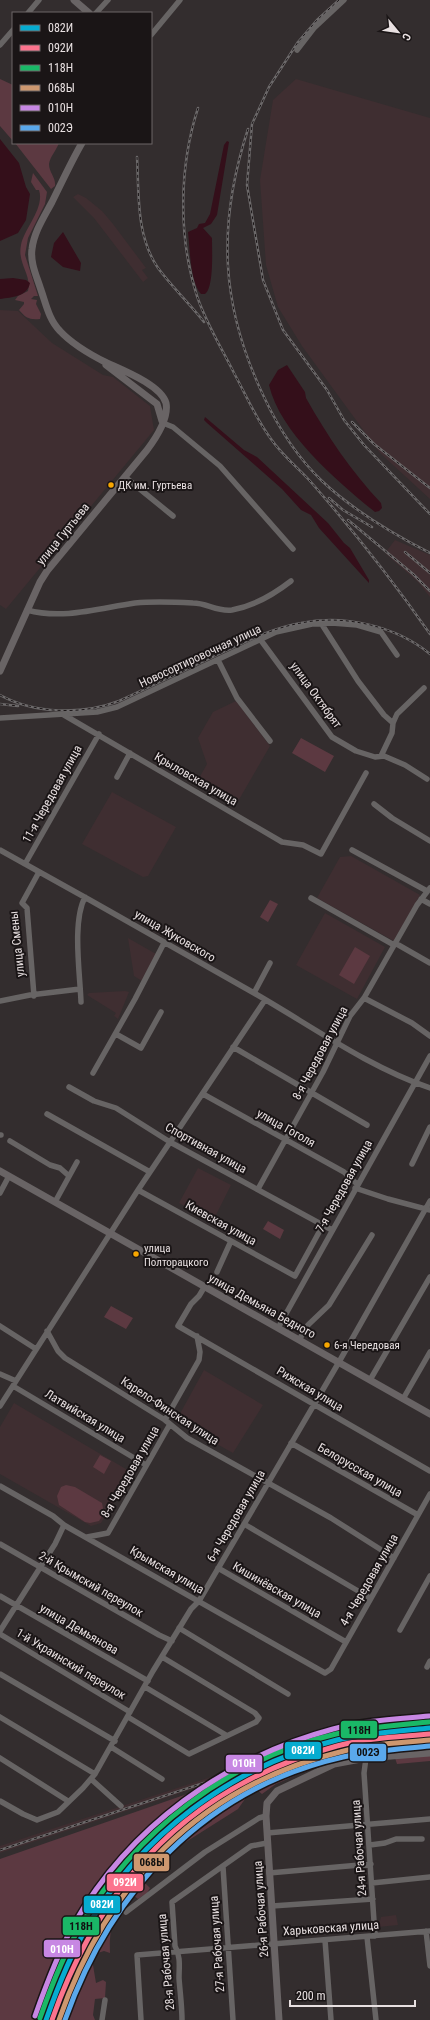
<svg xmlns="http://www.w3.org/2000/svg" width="430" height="2020" font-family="'Roboto Condensed',sans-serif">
<rect width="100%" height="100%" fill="#332d2e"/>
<path fill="#3f2e31" d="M296,79L430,118V499L380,453L302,346L278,307L266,265L260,180L273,100Z
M78,194L86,198L102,211L113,224L146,268L142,270L148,278L143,282L94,218L73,197Z
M0,310L18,311L52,343L103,375L113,377L150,406L154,430L6,609L0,605Z
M395,540L430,555V597L418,582L385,553Z
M236,701L270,746L237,803L198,780L207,764L198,738L213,712Z
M112,792L176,827L148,876L143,877L82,844Z
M351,856L420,895L394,941L317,898L340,857Z
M325,913L385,947L357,999L296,965Z
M128,938L156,954L142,981L134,976Z
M125,991L129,992L118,1019L114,1016L116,1013L87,995L89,993Z
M198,1168L231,1185L213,1221L179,1203Z
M204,1370L263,1405L233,1453L176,1421Z
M14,1403L131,1472L101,1523L91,1526L0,1474V1427Z
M430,1721V1735L361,1741L317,1754L233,1790L194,1816L144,1862L112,1901L85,1944L66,1985L54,2020H43L59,1975L77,1938L95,1907L114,1881L143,1847L184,1810L221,1784L249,1770L0,1853V1846L217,1775L320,1738L364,1728Z
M396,1915L398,1925L378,1927V1921H380L381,1917Z"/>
<path fill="#5c3941" d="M0,79L13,85V141L0,126Z
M15,143H59C57,149 50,157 49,164C49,173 56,177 55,186L51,189Z
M33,173L47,192L45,204L28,238L25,255L38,296H34L31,299L37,300L36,304L41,314L40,319C29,320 26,318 19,310L24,304V302L15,300L18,296L28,291C32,275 17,263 21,245C24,229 45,208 39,190H36L31,182Z
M301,738L334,756L325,772L292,753Z
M270,900L278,904L268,922L260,917Z
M355,947L370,956L354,984L339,975Z
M268,1221L284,1230L280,1239L263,1229Z
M111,1306L133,1318L126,1329L104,1317Z
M100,1455L111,1461L104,1474L93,1467Z
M66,1485L75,1487L102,1503L104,1513L99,1521L90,1523L85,1522L59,1505L57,1496L61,1487Z
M430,1735V1748L361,1753L341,1756L337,1748L383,1739Z
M335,1749L340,1756L276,1784L262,1794L256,1789V1782L294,1763Z
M430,1755V1761L397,1764L395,1758Z
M213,1785C164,1821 119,1863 86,1914C65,1945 52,1985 41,2020H0V1859Z
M243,1795L245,1799L238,1809L181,1845L182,1842L212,1821L211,1815Z
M152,1870L153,1872L143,1881L150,1888L147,1893L138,1899L133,1895C113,1908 109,1930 110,1953L104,1951L88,1956C104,1925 122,1889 152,1870Z
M87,1960L93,1965L96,1983L103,1980L106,1982L105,1998L95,1999L93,2015L95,2020H62L70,1997L80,1988V1977Z"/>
<path fill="#340f1a" d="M0,139L19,163L26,187L30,194L26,220L18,233L0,241Z
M227,141L229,142L217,215L211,224L203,228L212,238C212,250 214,288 205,294H201C190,282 190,249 188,232L197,228L199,224L205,223L210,214L224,145Z
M63,232L81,263L80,271L63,267L51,257L54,243Z
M13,278L26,280L30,283C27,297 12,297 0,299V279Z
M287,365L305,392L306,398C328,437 351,471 381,503L382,508L379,511L375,512C338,482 280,433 269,385L278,370Z
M205,417L244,450L257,457L328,523L344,543L350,548L369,580V583L319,528L311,515L301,510L282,489L207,423L204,420Z"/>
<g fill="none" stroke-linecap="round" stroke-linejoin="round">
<path stroke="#676464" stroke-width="5.5" d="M28,13L39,0
M96,13L108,0
M151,35L180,0
M0,45L13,30
M297,50L314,28L344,0
M163,423L173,427L220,466L293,549
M125,477L173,516
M27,610C63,620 100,608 135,603C154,601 175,602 193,603C207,603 217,612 232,610C254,606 273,595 291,581
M321,623L358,681L384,715L393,723
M260,639L332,737L356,751L375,757L384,756L405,765L427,779
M218,660L237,698L270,741
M64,715L282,842L303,845L321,854L366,773
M0,718L97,712L117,707L276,632L312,624L332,623L357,625L381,632L397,655
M381,756L392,733L393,723L397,714L424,688
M117,777L130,753
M374,804L392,818L430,841
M0,850C85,897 170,945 254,993C310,1025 368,1067 430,1088
M352,850L427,891
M25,864L99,734
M311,898L394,945
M421,899L430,904
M395,943L430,963
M254,993L270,963
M34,996L27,908L22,903L39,872
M364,998L412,1023L430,1036
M0,1001L30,995L80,989
M81,1002C80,973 72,922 85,897
M116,1034L141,1048L161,1012
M233,1047L367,1125
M93,1073L135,999L164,943
M69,1087L94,1101L116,1108L170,1142L332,1230
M203,1094L344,1172L357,1184
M47,1114L150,1172
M0,1135H1
M10,1141L50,1165L60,1168L69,1176
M412,1164L430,1127
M355,1188L388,1199L430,1210
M258,1189L323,1072L350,1016L364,998L417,905L430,888
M138,1190L295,1276L323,1225
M0,1193L9,1176
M55,1202L77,1162
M217,1272L231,1241
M205,1286L199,1296L191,1304L178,1326L430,1471
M0,1326L36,1349
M278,1328L430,1056
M47,1331L58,1351L65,1358L165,1420L187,1438L331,1518L394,1558
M299,1340L308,1325L329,1305L372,1235
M0,1374L16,1381
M370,1380L430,1277
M13,1386L146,1465
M403,1399L430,1352
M0,1406L138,1190L265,1000
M165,1420L199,1360L200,1352L197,1336
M291,1443L418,1515
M0,1486L53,1516L64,1525L325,1673L331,1669L430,1494
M244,1524L370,1598
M87,1537L108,1533L170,1424
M0,1544L159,1635L172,1641
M218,1568L346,1642
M0,1596L148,1681
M179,1628L288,1694
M400,1630L430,1576
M0,1631L55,1544L64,1525
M0,1634L130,1712
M427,1667L430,1661
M0,1674L115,1741
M145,1687L226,1735
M0,1717L95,1774
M128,1717L189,1754L256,1722L259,1718L255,1713L162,1657
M111,1747L162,1779
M0,1758L68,1801
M366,1758L364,1773L375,1936
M91,1779L121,1806
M0,1801L23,1814L37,1820L58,1812L83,1788L95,1774L153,1671L191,1609L199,1601L339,1362L430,1201
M267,1833L430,1819
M370,1845L385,1843L396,1839H422
M223,1867L233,2020
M269,1873L371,1864
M372,1883L430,1877
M272,1906L373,1899
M126,1912L205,1852L259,1818L266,1816
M426,1931L430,1966
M367,1937L376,2020
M325,1940L331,2020
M102,2020L105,2000
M141,2020L137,1955L430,1931
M182,2020C182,2006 180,1992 179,1978C179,1967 181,1957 175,1946L172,1902L251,1846L267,1843"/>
<path stroke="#696465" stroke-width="7" d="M74,0L89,13
M106,365L157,404L162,421
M0,671L40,582L47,571L147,450C156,438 169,419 166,403C161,385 122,370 107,363C91,355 72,344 60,331C49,320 46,304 41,290C37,277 30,263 32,249C34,232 44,217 52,202C62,182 71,162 82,143
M0,1171L430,1414
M279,2020L266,1816L267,1803L277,1791L334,1764L366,1758L430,1753"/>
<defs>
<path id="rail" d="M339,0L317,20L298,42L269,87L252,124L247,185L263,280L283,330L327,390L344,420L364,445L430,514
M198,108C179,167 178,237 197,296C206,323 221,347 234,373C246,395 256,419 271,439C282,455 297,467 310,481C353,530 393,581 430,634
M248,129C217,225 220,305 264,397C278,427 297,457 322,481C354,511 391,533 430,553
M137,157C139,194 136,236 158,268C172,287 190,304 204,322
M352,422L374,444L430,488
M329,498L343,510L372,527
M348,520L413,574L430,591
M405,552L430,573
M0,695C35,714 83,715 119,701C153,685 186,670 219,654C245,642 272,628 301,623C344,614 396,626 430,654
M0,704L18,706
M0,1850L313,1747"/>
</defs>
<use href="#rail" stroke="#6c696a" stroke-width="2.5"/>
<use href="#rail" stroke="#1a1516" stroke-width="1" stroke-dasharray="3" stroke-linecap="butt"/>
<defs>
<path id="rail-1" d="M46,2020C57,1989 69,1957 86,1929C140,1835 232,1766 337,1740C367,1733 399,1731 430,1728"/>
<path id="rail-2" d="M52,2020C101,1880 192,1785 337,1746C367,1738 399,1737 430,1734"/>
<path id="rail-3" d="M40,2018C51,1987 63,1955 80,1927C135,1831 229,1759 336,1734C367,1727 398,1725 429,1722"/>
<path id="rail-4" d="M59,2020C106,1885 198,1787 340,1752C369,1744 400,1743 430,1740"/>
<path id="rail-5" d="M35,2016C46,1985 58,1953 74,1924C130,1826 225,1758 333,1729C364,1720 397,1719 429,1716"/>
<path id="rail-6" d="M65,2020C111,1890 205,1788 343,1757C371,1751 401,1749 430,1746"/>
</defs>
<use href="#rail-1" stroke="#1a1516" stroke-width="8"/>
<use href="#rail-2" stroke="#1a1516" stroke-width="8"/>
<use href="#rail-3" stroke="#1a1516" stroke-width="8"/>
<use href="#rail-4" stroke="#1a1516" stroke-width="8"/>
<use href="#rail-5" stroke="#1a1516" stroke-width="8"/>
<use href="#rail-6" stroke="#1a1516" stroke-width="8"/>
<use href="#rail-1" stroke="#06acd0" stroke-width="5"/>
<use href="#rail-2" stroke="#fc738d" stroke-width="5"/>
<use href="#rail-3" stroke="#1ab867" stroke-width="5"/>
<use href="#rail-4" stroke="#cd976f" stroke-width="5"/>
<use href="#rail-5" stroke="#c787e3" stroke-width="5"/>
<use href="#rail-6" stroke="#5aa8eb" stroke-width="5"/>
</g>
<g fill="#f7a600" stroke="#1a1516" stroke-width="1.5">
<circle cx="111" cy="485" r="3.5"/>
<circle cx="136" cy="1254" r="3.5"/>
<circle cx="327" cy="1345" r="3.5"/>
</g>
<g text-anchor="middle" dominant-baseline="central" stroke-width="4" stroke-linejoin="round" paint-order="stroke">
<g font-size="11" fill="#e8e0e1" stroke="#1a1516" text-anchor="start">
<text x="118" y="485">ДК им. Гуртьева</text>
<text x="144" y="1248">улица<tspan x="144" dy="14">Полторацкого</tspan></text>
<text x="334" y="1345">6-я Чередовая</text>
</g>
<g font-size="12" fill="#e8e0e1" stroke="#1a1516">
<text transform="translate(63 534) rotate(-51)">улица Гуртьева</text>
<text transform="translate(200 656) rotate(-25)">Новосортировочная улица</text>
<text transform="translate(316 695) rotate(54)">улица Октябрят</text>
<text transform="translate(196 779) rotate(30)">Крыловская улица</text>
<text transform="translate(52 794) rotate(-61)">11-я Чередовая улица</text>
<text transform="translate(175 936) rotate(30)">улица Жуковского</text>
<text transform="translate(17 944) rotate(-96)">улица Смены</text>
<text transform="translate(320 1053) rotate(-62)">8-я Чередовая улица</text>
<text transform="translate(286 1128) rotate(29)">улица Гоголя</text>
<text transform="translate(206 1148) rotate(29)">Спортивная улица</text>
<text transform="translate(344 1186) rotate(-61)">7-я Чередовая улица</text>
<text transform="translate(221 1223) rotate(29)">Киевская улица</text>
<text transform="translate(262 1306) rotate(29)">улица Демьяна Бедного</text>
<text transform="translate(310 1389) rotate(31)">Рижская улица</text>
<text transform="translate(170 1411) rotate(33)">Карело-Финская улица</text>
<text transform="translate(85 1416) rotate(31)">Латвийская улица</text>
<text transform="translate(360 1470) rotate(30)">Белорусская улица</text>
<text transform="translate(130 1472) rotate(-60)">8-я Чередовая улица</text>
<text transform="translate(236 1516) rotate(-60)">6-я Чередовая улица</text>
<text transform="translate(167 1570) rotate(30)">Крымская улица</text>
<text transform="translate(369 1580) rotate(-60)">4-я Чередовая улица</text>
<text transform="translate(91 1584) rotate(30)">2-й Крымский переулок</text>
<text transform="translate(277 1590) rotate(30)">Кишинёвская улица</text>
<text transform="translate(79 1629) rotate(30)">улица Демьянова</text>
<text transform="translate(71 1664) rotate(31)">1-й Украинский переулок</text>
<text transform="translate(359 1848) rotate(-94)">24-я Рабочая улица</text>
<text transform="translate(261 1909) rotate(-94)">26-я Рабочая улица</text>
<text transform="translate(331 1928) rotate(-4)">Харьковская улица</text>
<text transform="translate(217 1944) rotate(-94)">27-я Рабочая улица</text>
<text transform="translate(166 1962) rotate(-95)">28-я Рабочая улица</text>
</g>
</g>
<g stroke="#1a1516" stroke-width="1.5">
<rect x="340" y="1720" width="38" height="19" rx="4" fill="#1ab867"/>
<rect x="284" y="1741" width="38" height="19" rx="4" fill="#06acd0"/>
<rect x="349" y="1743" width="38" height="19" rx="4" fill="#5aa8eb"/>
<rect x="225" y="1754" width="38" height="19" rx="4" fill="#c787e3"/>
<rect x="133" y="1853" width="37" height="19" rx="4" fill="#cd976f"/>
<rect x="106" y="1873" width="38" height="19" rx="4" fill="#fc738d"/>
<rect x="83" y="1895" width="38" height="19" rx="4" fill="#06acd0"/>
<rect x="62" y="1916" width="38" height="20" rx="4" fill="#1ab867"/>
<rect x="43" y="1939" width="38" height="19" rx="4" fill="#c787e3"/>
</g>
<g font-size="11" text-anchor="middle" font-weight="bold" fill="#fff">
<text x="303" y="1754">082И</text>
<text x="244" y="1767">010Н</text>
<text x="125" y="1886">092И</text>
<text x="102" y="1908">082И</text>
<text x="62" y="1953">010Н</text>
</g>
<g font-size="11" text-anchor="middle" font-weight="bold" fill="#111">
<text x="359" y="1734">118Н</text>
<text x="368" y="1756">002Э</text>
<text x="152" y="1866">068Ы</text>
<text x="81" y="1930">118Н</text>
</g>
<rect x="12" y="12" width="140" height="132" fill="#1a1516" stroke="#6c6667"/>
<rect x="20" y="25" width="20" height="6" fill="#06acd0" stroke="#6c6667"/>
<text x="48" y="32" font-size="12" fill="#e8e0e1">082И</text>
<rect x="20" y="45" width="20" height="6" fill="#fc738d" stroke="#6c6667"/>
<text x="48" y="52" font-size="12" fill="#e8e0e1">092И</text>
<rect x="20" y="65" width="20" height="6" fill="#1ab867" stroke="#6c6667"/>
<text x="48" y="72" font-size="12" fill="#e8e0e1">118Н</text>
<rect x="20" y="85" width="20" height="6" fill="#cd976f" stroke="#6c6667"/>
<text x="48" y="92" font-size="12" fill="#e8e0e1">068Ы</text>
<rect x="20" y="105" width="20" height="6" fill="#c787e3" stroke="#6c6667"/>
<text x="48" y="112" font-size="12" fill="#e8e0e1">010Н</text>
<rect x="20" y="125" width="20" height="6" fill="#5aa8eb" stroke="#6c6667"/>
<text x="48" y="132" font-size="12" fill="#e8e0e1">002Э</text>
<g transform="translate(398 32) rotate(119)" stroke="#1a1516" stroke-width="3" paint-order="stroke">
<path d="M0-3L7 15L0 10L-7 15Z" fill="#e8e0e1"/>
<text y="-6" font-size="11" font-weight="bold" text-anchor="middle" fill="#e8e0e1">С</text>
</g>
<path d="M290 2000v6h125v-6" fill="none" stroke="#e8e0e1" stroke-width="2"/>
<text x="296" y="2000" font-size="12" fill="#e8e0e1" stroke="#1a1516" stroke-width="3" paint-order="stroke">200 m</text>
</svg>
